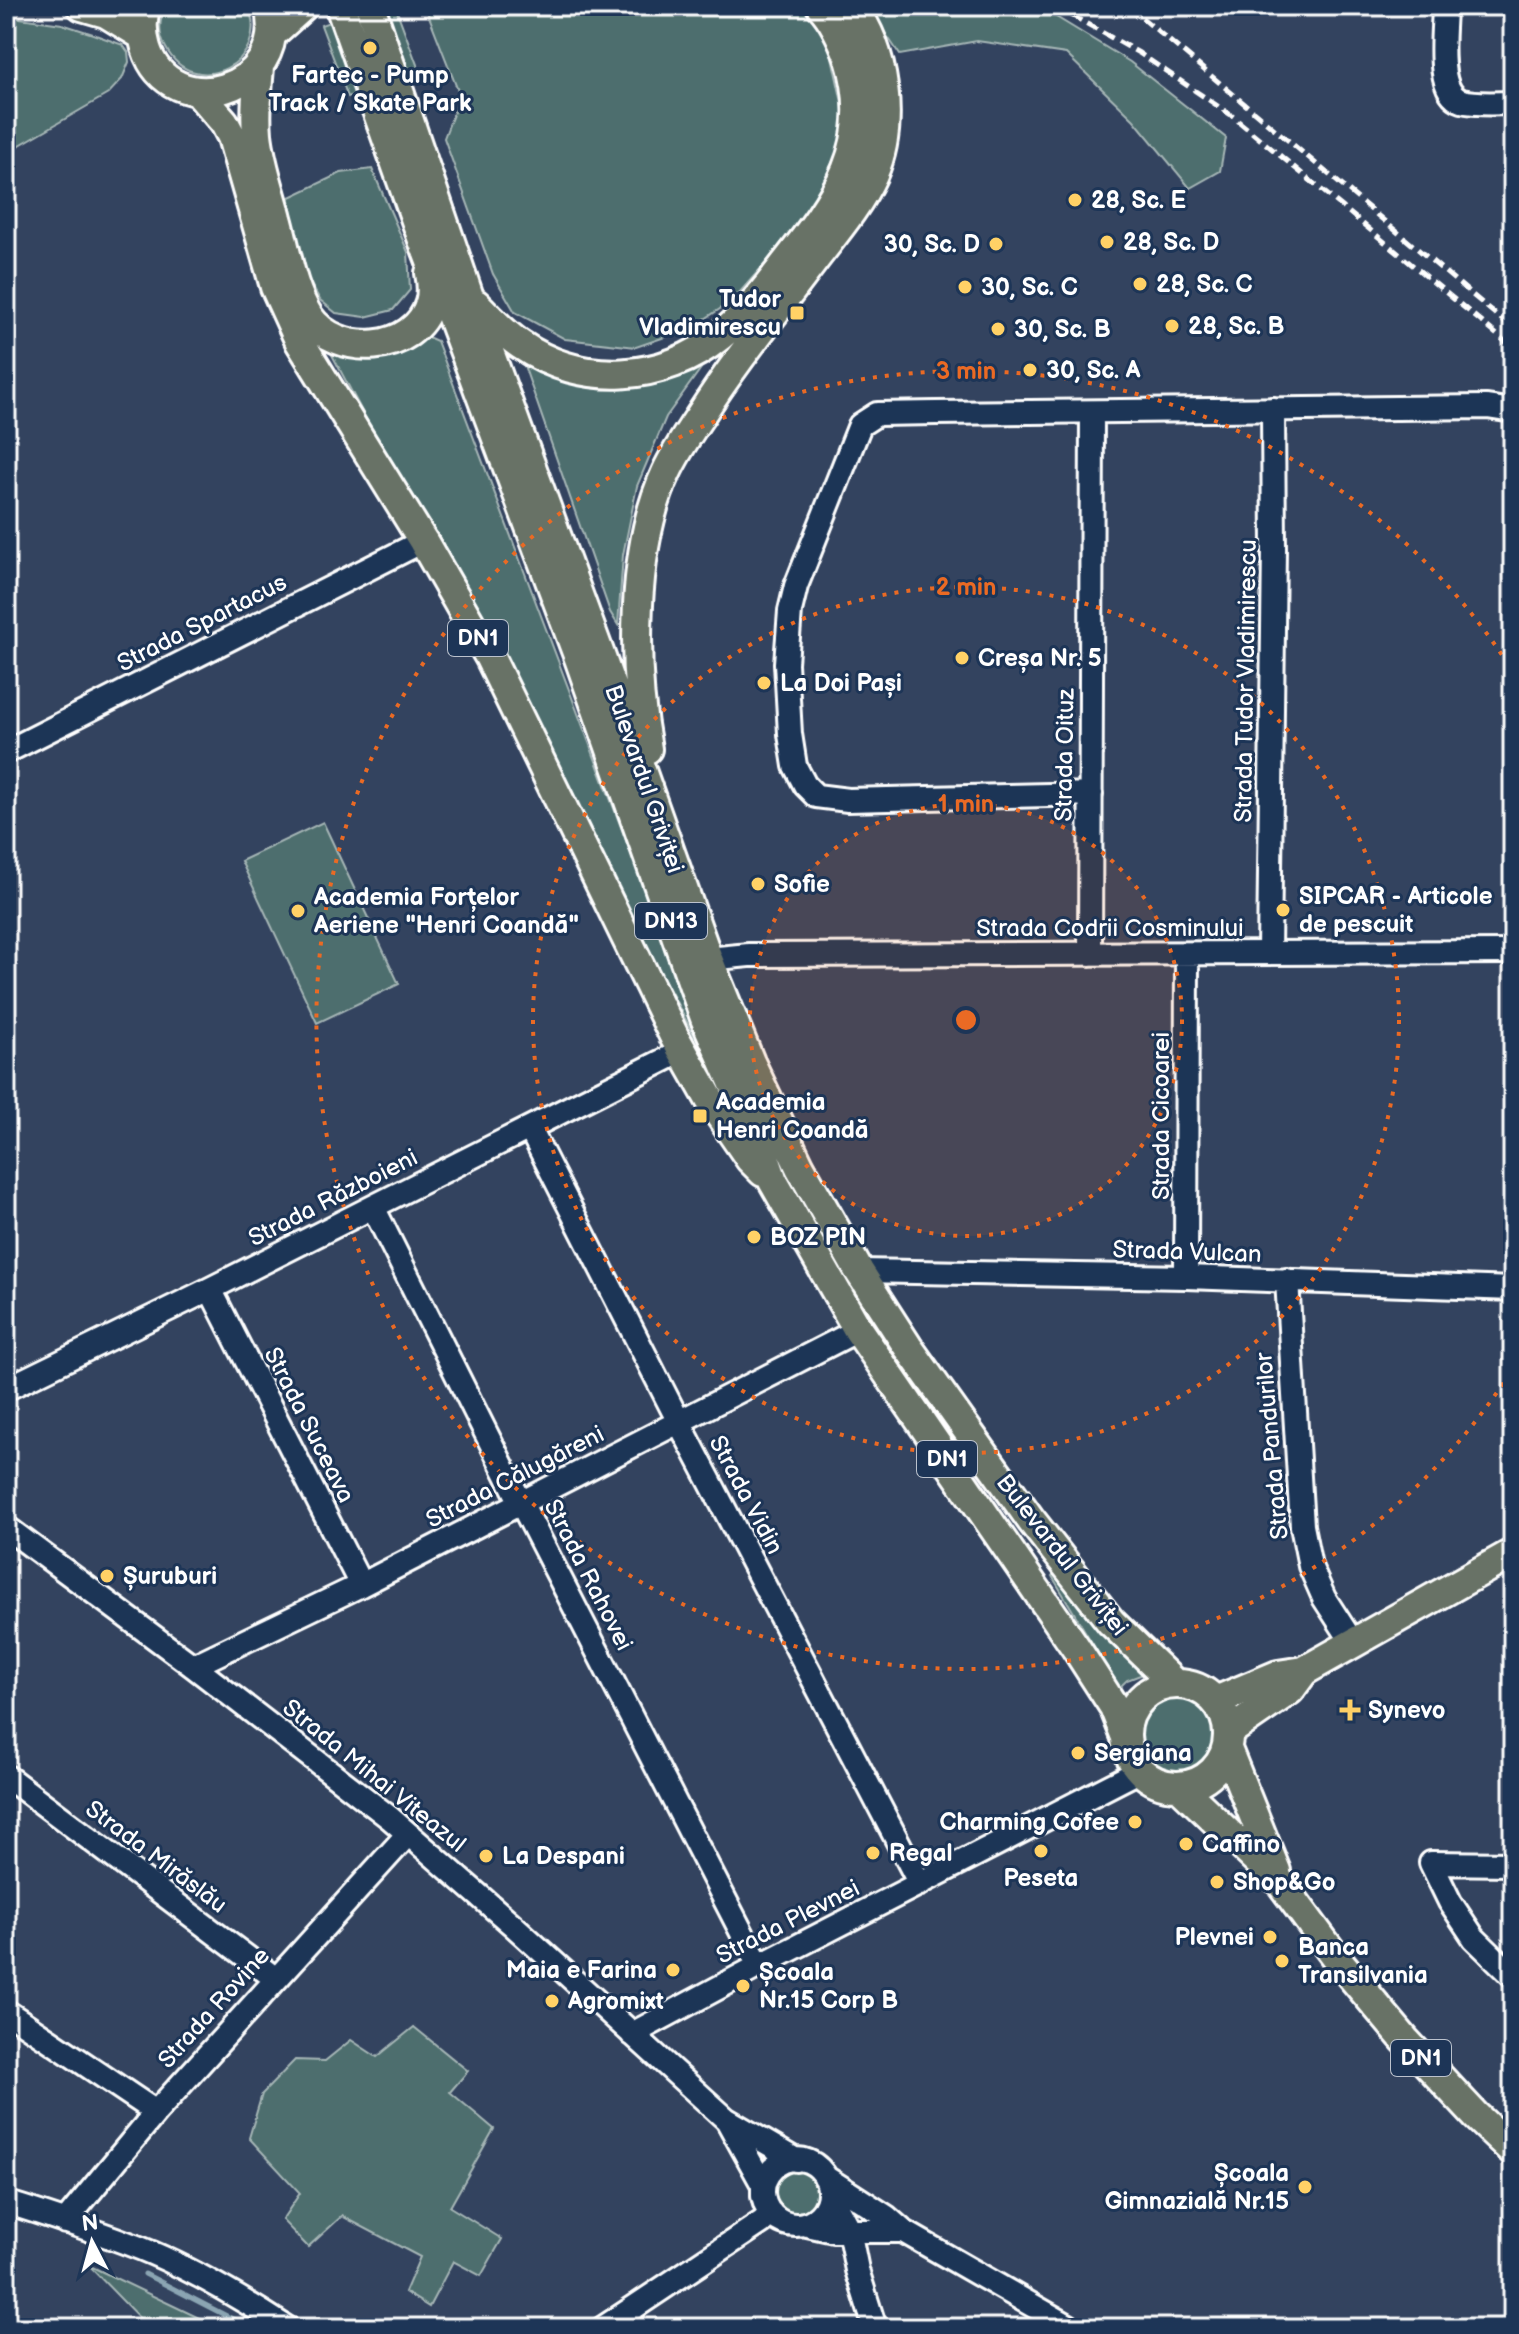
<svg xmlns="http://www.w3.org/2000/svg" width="1519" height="2334" font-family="'Balsamiq Sans',sans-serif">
<rect width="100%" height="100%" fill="#33435f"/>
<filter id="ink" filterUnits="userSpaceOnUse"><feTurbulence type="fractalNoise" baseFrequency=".0125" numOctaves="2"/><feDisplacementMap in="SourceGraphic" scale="16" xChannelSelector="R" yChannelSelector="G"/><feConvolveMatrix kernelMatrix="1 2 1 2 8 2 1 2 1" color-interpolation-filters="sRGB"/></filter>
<g filter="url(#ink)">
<path fill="#4d6e6e" stroke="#a6b6b6" stroke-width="2" d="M166,6H248C272,63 194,101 166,48C158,35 159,20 166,6Z
M374,6H395L419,70L348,97L321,25Z
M425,6H797L825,25L848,130L806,217L732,301L691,328L636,347L565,339L515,312L493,274L444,138L460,96Z
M867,6H1038L1130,62L1226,138L1220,171L1190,188L1134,120L1066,54L977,41L900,55Z
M6,16L62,24L93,34L123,45L128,52L129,62L122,79L108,94L6,153Z
M372,169L408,252L410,290L393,310L365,317L336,313L320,300L267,208L341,173Z
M421,334L437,341L702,1041L698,1043L323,338Z
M519,351L562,374L696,359L702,367L666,417L637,486L623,555L618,625L610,612Z
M323,822L399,984L317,1023L241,861Z
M1058,1572L1118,1647L1143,1674L1127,1680L1119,1688L1052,1576Z
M1137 1735a40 40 0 1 1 80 0a40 40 0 1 1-80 0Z
M414,2027L468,2071L450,2092L494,2129L450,2207L502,2239L481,2276L453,2261L429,2307L405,2292L420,2257L342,2216L308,2247L282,2220L300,2193L249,2138L262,2094L295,2060L325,2061L351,2040L377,2057Z
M773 2194a24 24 0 1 1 48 0a24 24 0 1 1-48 0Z
M88,2265L220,2328H149Z"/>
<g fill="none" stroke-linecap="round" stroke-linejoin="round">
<path stroke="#8ba5b3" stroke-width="5" d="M145,2274L250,2328"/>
<defs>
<path id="minor" d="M1444,6C1444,30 1434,92 1462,101C1477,105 1497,103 1513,103
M6,752L423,541
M1091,794L848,800L816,796L805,785L795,766L790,734L786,663L790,611L796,586L860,425L877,414L936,413L1487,407L1513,411
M1269,953L1274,548L1273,409
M1090,954L1092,412
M708,959L749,955L1513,952
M530,1129L679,1422L920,1884
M373,1207L514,1489L759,1966
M859,1271L1186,1277L1513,1289
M1186,1277L1187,954
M1287,1280L1302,1526L1310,1566L1324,1598L1353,1643
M210,1289L361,1585
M6,1389L210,1289L682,1051
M6,1527L193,1666L390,1818L514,1926L726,2119L796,2160
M193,1666L361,1585L858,1330
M6,1776L276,1979
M1513,1864L1431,1863L1450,1902L1474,1938L1513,1976
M6,2011L156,2112
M632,2034L759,1966L1139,1771
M727,2120L763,2185V2196
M763 2192a33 33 0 1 1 66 0a33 33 0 1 1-66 0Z
M825,2177L887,2217L903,2231L1072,2328
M829,2193L849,2230L857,2270L875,2328
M6,2202C55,2218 104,2233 152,2253C199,2273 244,2300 287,2328
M65,2222L156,2112L408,1834
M803,2224L834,2231H903
M603,2328L762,2222L771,2213"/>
<path id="major" d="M82,6L106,13L142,35
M146,6C141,20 142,34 146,48C170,124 291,93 269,6
M340,6L423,240L579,658L705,1018L760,1143L773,1181L858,1330L1076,1648L1114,1707L1125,1735
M370,6L469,297L599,652L708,959L750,1062L800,1167L859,1271L908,1347L1031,1520L1111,1622L1175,1684
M273,33L303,6
M259,67C257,89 255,112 257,134C260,163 270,190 277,218C286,250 291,289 309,317C337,358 415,354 430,303C433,293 432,283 430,273
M197,91L224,122L232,137L275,287L300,342L423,541L490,658L675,1038L713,1105L750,1159L763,1172
M476,304C491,319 504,334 521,345C582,387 664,382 720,336C745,316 766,289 785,264C835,200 877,145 850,59C843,40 835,21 821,6
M647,749C632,669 631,548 666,473C675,453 688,434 700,416C735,361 776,311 815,259C835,233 859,205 873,174C895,123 885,50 852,6
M1126 1735a51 51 0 1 1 102 0a51 51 0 1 1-102 0Z
M1216,1701L1278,1675L1304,1671L1513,1553
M1229,1732L1290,1690L1304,1671
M1227,1749L1276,1871
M1180,1787L1281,1883L1337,1959L1405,2040L1476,2116L1513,2151"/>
</defs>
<use href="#minor" stroke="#fff" stroke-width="28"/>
<use href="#major" stroke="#fff" stroke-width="34"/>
<use href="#minor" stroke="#1d3557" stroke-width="22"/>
<use href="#major" stroke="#687266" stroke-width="28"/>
<path stroke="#fff" stroke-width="5" stroke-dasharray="12 6" stroke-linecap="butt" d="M1055,6L1139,53L1231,115L1513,348
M1128,6L1513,329"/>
</g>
</g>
<circle cx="966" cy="1020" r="216" fill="#ea6a24" fill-opacity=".12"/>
<g fill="none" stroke="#ea6a24" stroke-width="4" stroke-dasharray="4 8">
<circle cx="966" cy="1020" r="216"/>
<circle cx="966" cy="1020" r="433"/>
<path d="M1510 1373A649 649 0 1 1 1510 667"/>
</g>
<g fill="#ffd166" stroke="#1d3557" stroke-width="3">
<circle cx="370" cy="48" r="8"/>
<circle cx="1075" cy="200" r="8"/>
<circle cx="1107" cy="242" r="8"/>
<circle cx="996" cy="244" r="8"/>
<circle cx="1140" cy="284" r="8"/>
<circle cx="965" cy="287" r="8"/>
<rect x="789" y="305" width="16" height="16" rx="4"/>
<circle cx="1172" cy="326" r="8"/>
<circle cx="998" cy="329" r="8"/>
<circle cx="1030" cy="370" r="8"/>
<circle cx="962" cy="658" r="8"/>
<circle cx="764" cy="683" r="8"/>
<circle cx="758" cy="884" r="8"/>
<circle cx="1283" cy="910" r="8"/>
<circle cx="298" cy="911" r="8"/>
<rect x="692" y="1108" width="16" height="16" rx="4"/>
<circle cx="754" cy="1237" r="8"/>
<circle cx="107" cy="1576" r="8"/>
<path d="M1346 1698h8v8h8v8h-8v8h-8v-8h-8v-8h8z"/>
<circle cx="1078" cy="1753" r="8"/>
<circle cx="1135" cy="1822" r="8"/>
<circle cx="1186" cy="1844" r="8"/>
<circle cx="1041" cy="1851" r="8"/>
<circle cx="873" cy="1853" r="8"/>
<circle cx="486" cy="1856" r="8"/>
<circle cx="1217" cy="1882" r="8"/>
<circle cx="1270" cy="1937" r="8"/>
<circle cx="1282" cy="1961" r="8"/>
<circle cx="673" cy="1970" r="8"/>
<circle cx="743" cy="1986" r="8"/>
<circle cx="552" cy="2001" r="8"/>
<circle cx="1305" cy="2187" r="8"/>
</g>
<g text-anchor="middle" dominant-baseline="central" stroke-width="6" stroke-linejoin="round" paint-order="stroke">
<g fill="#1d3557" stroke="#bbc2cd" stroke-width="2">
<rect x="448" y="620" width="60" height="36" rx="6"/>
<rect x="635" y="903" width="72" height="36" rx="6"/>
<rect x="917" y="1441" width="60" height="36" rx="6"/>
<rect x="1391" y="2040" width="60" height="36" rx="6"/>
</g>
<g font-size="22" font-weight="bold" fill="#fff">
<text x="478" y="638">DN1</text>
<text x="671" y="921">DN13</text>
<text x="947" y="1459">DN1</text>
<text x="1421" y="2058">DN1</text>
</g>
<g font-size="24" font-weight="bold" fill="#fff" stroke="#1d3557" text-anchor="start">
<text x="370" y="75" text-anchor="middle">Fartec - Pump<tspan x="370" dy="28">Track / Skate Park</tspan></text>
<text x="1091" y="200">28, Sc. E</text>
<text x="1123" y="242">28, Sc. D</text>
<text x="980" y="244" text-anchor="end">30, Sc. D</text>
<text x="1156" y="284">28, Sc. C</text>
<text x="981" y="287">30, Sc. C</text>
<text x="781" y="299" text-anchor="end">Tudor<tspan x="781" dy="28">Vladimirescu</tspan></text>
<text x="1188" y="326">28, Sc. B</text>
<text x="1014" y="329">30, Sc. B</text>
<text x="1046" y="370">30, Sc. A</text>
<text x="978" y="658">Creșa Nr. 5</text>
<text x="780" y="683">La Doi Pași</text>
<text x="774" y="884">Sofie</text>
<text x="1299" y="896">SIPCAR - Articole<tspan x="1299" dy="28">de pescuit</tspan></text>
<text x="314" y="897">Academia Forțelor<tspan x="314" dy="28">Aeriene "Henri Coandă"</tspan></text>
<text x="716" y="1102">Academia<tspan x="716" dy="28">Henri Coandă</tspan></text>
<text x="770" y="1237">BOZ PIN</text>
<text x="123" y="1576">Șuruburi</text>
<text x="1368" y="1710">Synevo</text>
<text x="1094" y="1753">Sergiana</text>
<text x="1119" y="1822" text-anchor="end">Charming Cofee</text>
<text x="1202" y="1844">Caffino</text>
<text x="889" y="1853">Regal</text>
<text x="502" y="1856">La Despani</text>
<text x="1041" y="1878" text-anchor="middle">Peseta</text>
<text x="1233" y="1882">Shop&amp;Go</text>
<text x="1254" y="1937" text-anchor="end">Plevnei</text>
<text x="1298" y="1947">Banca<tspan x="1298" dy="28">Transilvania</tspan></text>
<text x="657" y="1970" text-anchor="end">Maia e Farina</text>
<text x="759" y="1972">Școala<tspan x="759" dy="28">Nr.15 Corp B</tspan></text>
<text x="568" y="2001">Agromixt</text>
<text x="1289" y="2173" text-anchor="end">Școala<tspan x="1289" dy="28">Gimnazială Nr.15</tspan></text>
</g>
<g font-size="24" fill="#fff" stroke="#1d3557">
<text transform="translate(202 623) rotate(-27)">Strada Spartacus</text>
<text transform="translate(1246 681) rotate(-89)">Strada Tudor Vladimirescu</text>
<text transform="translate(1065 755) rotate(-89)">Strada Oituz</text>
<text transform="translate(644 779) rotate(71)">Bulevardul Griviței</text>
<text x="1110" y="928">Strada Codrii Cosminului</text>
<text transform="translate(1161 1116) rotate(-90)">Strada Cicoarei</text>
<text transform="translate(333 1198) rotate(-27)">Strada Războieni</text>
<text transform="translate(1187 1252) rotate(2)">Strada Vulcan</text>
<text transform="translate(309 1425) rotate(63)">Strada Suceava</text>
<text transform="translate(1272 1446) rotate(-95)">Strada Pandurilor</text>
<text transform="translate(515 1477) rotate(-27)">Strada Călugăreni</text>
<text transform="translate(746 1495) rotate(62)">Strada Vidin</text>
<text transform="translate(1062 1555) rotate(52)">Bulevardul Griviței</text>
<text transform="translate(588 1575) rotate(63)">Strada Rahovei</text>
<text transform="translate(374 1776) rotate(39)">Strada Mihai Viteazul</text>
<text transform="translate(156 1857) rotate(37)">Strada Mirăslău</text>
<text transform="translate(788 1922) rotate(-27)">Strada Plevnei</text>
<text transform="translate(214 2008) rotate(-48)">Strada Rovine</text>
</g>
</g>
<circle cx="966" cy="1020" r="12" fill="#ea6a24" stroke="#1d3557" stroke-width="4"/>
<g font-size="24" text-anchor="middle" font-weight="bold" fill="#ea6a24" stroke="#1d3557" stroke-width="6" stroke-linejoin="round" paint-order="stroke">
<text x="966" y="379">3 min</text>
<text x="966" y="595">2 min</text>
<text x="966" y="812">1 min</text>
</g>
<rect width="1519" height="2334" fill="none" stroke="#1d3557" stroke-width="32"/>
<rect x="16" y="16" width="1487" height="2302" fill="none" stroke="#fff" stroke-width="3" filter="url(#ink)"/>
<g transform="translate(92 2242) rotate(354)" stroke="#1d3557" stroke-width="6" paint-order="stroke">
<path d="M0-6L14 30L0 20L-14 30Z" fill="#ffffff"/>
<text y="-12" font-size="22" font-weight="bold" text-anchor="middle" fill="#ffffff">N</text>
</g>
</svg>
